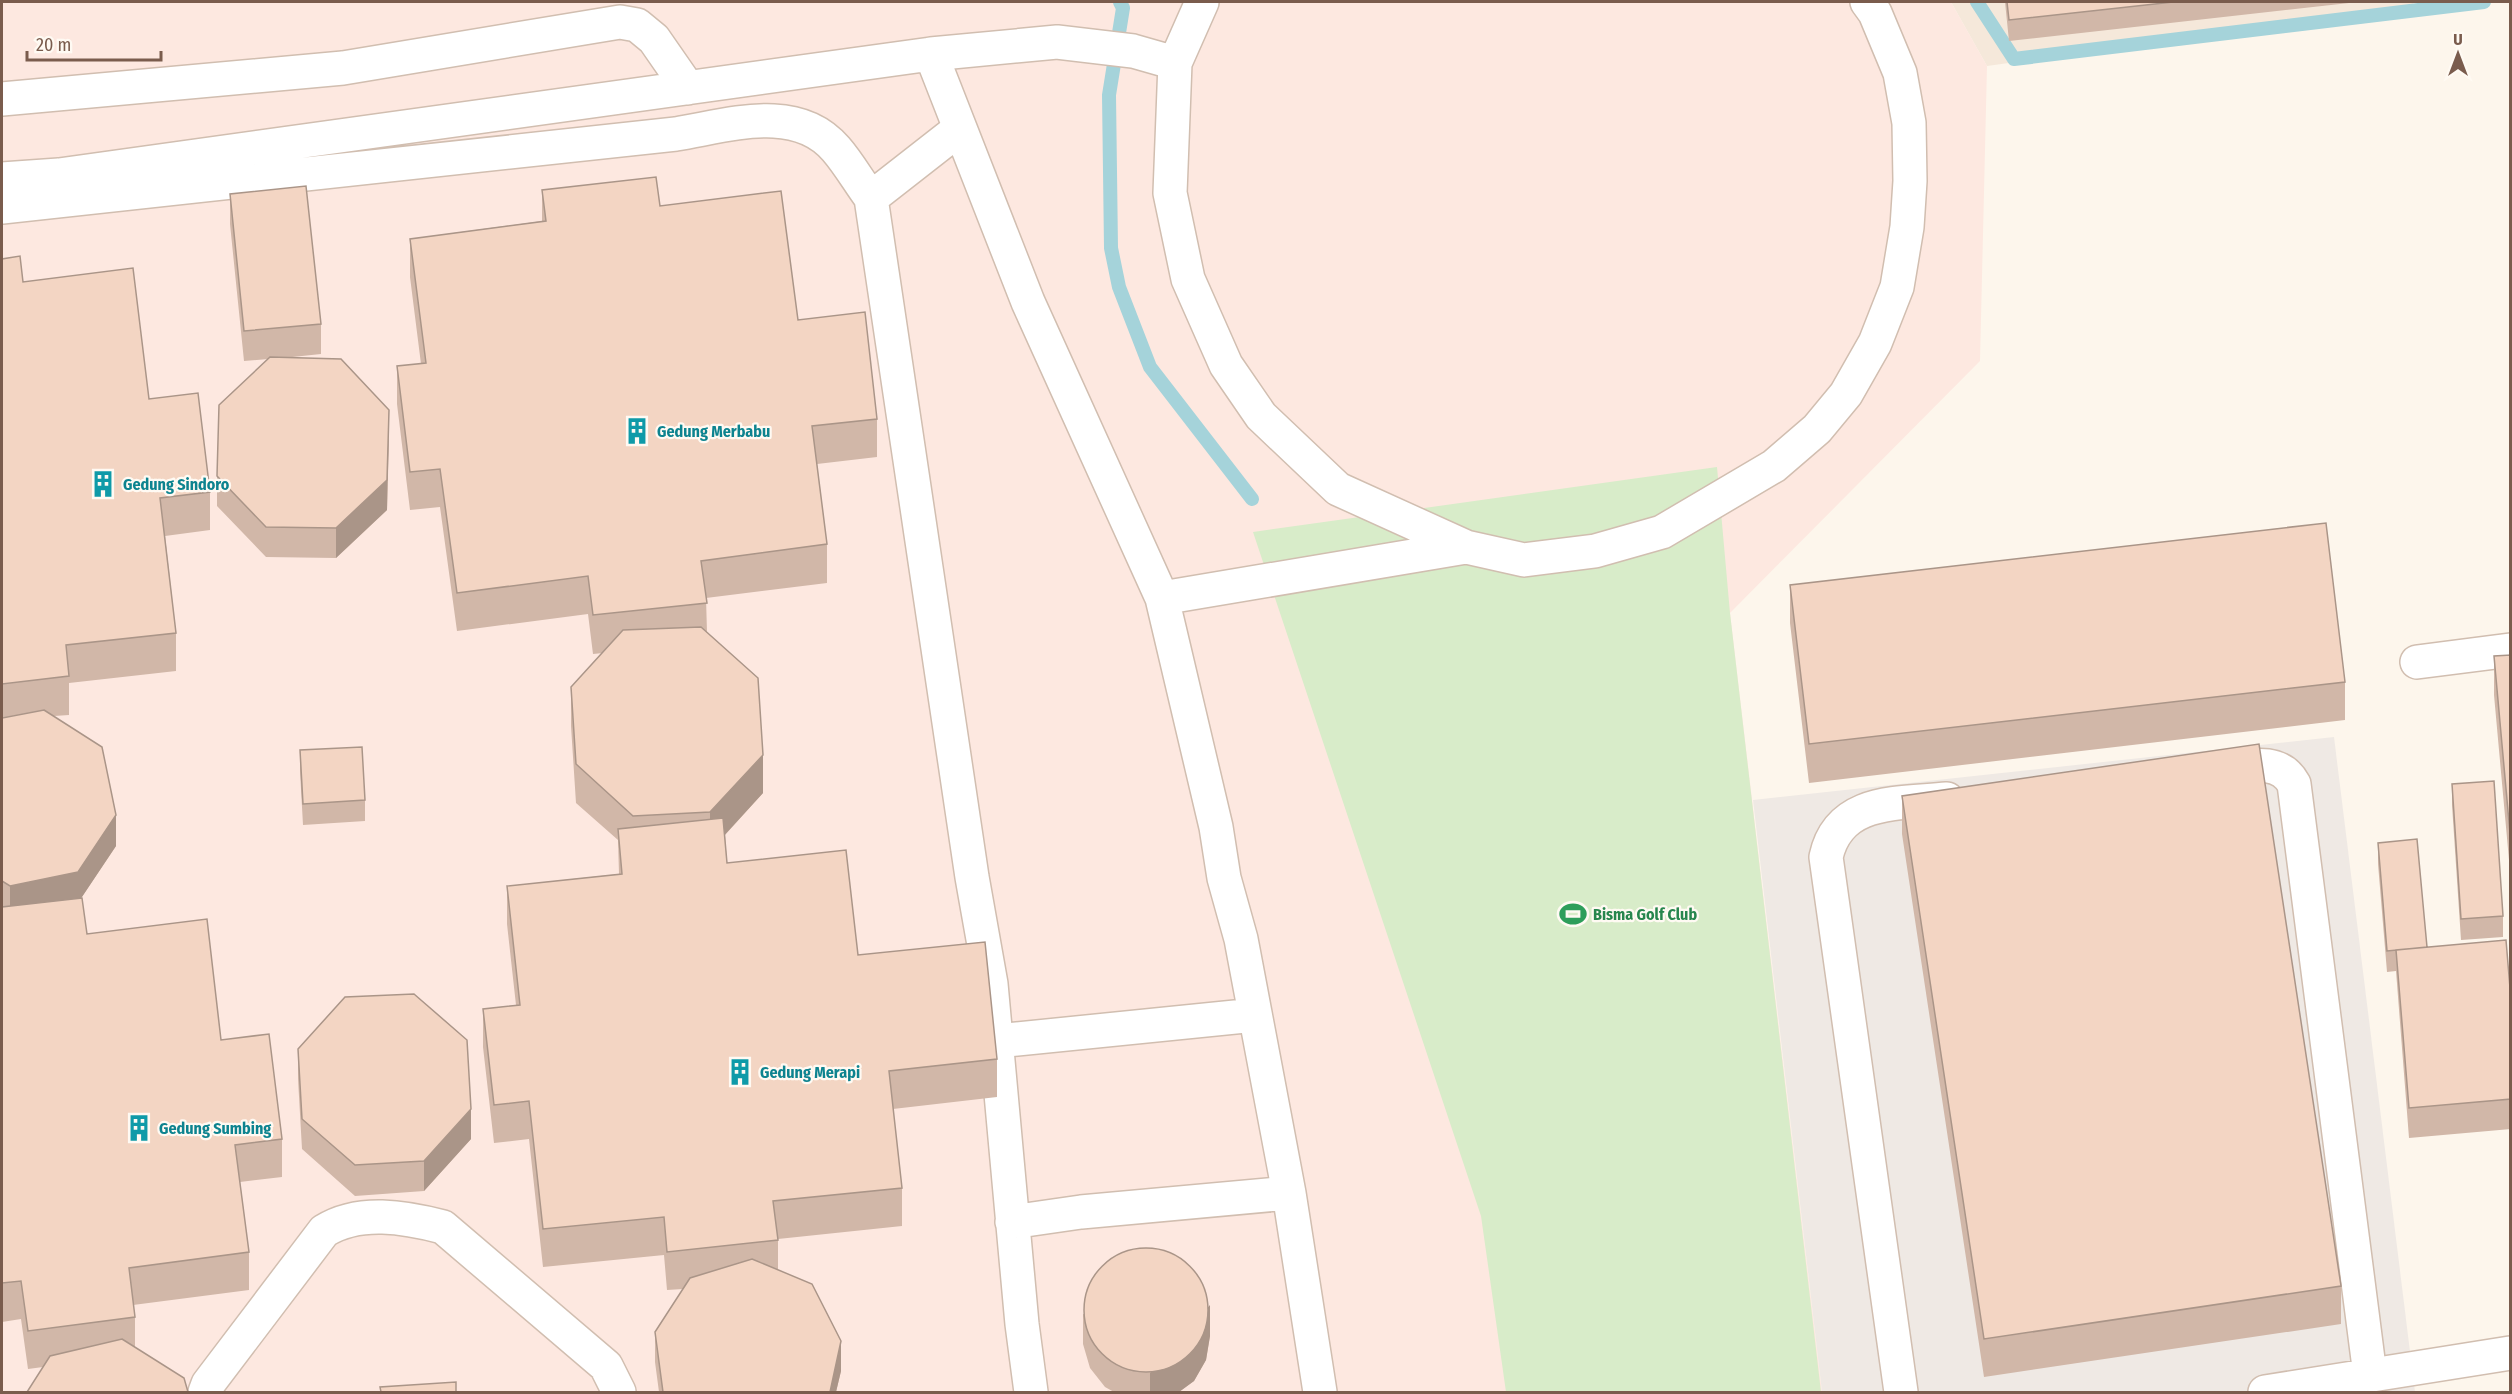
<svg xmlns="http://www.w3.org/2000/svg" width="2512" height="1394" font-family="'Fira Sans Condensed',sans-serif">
<rect width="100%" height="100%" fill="#fdf6ec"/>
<path fill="#f5e8da" d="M1951,2H2413L2414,8L1987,66Z"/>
<path fill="#fde8e0" d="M2,2H1951L1987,66L1980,361L1730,613L1822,1392H2Z"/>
<path fill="#efe9e4" d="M2334,737L2415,1392H1822L1753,800Z"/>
<path fill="#d8ecc9" d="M1717,467L1730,613L1821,1392H1506L1481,1216L1253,532Z"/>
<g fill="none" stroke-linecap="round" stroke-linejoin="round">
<path stroke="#a5d3da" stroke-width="14" d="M1120,2L1123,8L1109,95L1111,248L1119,287L1150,367L1252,499
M1977,2L2014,59L2484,2"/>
<defs>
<path id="minor" d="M1202,2L1175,63L1170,193L1188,279L1226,365L1261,416L1338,489L1466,547L1524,560L1595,551L1662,532L1774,466L1817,429L1846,394L1875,343L1897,287L1907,227L1910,181L1909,123L1900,73L1875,13L1867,2
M931,54L1057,42L1133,51L1175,63
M2,99L343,68L620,22L637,25L654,39L688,88
M958,130L871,198L972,877L991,984L1022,1324L1031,1392
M2,179L59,175L931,54L1028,302L1162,598L1216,827L1224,878L1241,939L1289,1193L1320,1392
M2,207L676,134C727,126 796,102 836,149C849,164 859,182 871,198
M1162,598L1466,547
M2417,662L2510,650
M2219,770C2246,767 2279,756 2294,784L2370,1375
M997,1041L1255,1015
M1012,1222L1081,1212L1289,1193
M205,1392L208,1384L324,1231C359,1209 405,1217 443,1227L606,1366L619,1392
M1901,1392L1826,857C1839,798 1898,804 1947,799
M2265,1392L2510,1353"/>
</defs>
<use href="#minor" stroke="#d1beb0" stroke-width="36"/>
<use href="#minor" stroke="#fff" stroke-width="33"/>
</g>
<path fill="#d1b7a8" d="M2005,2H2358L2009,41Z
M542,190L660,206L798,320L877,419V457L817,464L827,544V583L706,598L707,632L763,793L725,835L727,863L858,955L997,1059V1097L893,1109L902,1188V1226L778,1239V1270L841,1371L836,1392H659L655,1362V1332L683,1289L667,1290L664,1255L543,1267L529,1139L494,1143L483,1047V1009L516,1005L507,924V886L619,874L618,840L576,803L571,726V687L603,653L593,654L588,614L457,631L440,507L410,510L397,404V366L421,364L410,277V239L542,221Z
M230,194L321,324V354L283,358L389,440L387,510L336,558L266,557L217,506V476L268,359L244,361L230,224Z
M2,259L23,282L149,399L210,492V530L165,536L176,633V671L69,683V715L54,716L116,846L81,898L87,934L221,1040L282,1139V1177L240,1182L249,1252V1290L133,1305L135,1317V1347L43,1367L28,1369L21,1319L2,1322Z
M1790,585L2345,682V720L1809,783L1790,623Z
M2511,655V882L2494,695V656Z
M300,750L365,800V821L303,825L300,771Z
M2452,784L2503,916V937L2461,940L2452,805Z
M1902,796L2341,1286V1324L1984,1377L1902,834Z
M2378,843L2427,947L2511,1000V1129L2409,1138L2396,971L2387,972L2378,864Z
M298,1049L471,1139L424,1191L355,1196L302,1149L298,1079Z
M1083,1314L1210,1336L1206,1360L1194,1381L1179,1392H1114L1105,1387L1090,1368L1083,1344Z"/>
<path fill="#aa9588" d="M389,410L387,510L336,558V528Z
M763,755V793L710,851V812Z
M116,815V846L78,903L10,917V886Z
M471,1109V1139L424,1191V1161Z
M1210,1305V1336L1206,1360L1194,1381L1179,1392H1150V1373Z
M841,1341V1371L836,1392H830Z"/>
<path fill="#f3d5c3" stroke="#aa9588" stroke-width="1.5" d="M2007,2H2173L2009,20Z
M656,177L660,206L781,191L798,320L865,312L877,419L812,426L827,544L701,561L707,603L593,615L588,576L457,593L440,469L410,472L397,366L426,363L410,239L546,221L542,190Z
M306,186L321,324L244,331L230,194Z
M20,256L23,282L133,268L149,399L198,393L210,492L160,498L176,633L66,645L69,676L2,684V259Z
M270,357L341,359L389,410L387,480L336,528L266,527L217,476L219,405Z
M2326,523L2345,682L1809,744L1790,585Z
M701,627L758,678L763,755L710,812L633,816L576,764L571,687L623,630Z
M2511,655V844L2494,656Z
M44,710L102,747L116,815L78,872L10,886L2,881V718Z
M2259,744L2341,1286L1984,1339L1902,796Z
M362,747L365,800L303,804L300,750Z
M2494,781L2503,916L2461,919L2452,784Z
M723,818L727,863L846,850L858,955L985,942L997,1059L889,1071L902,1188L773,1201L778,1240L667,1252L664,1217L543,1229L529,1101L494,1105L483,1009L520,1005L507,886L622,874L618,829Z
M2417,839L2427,947L2387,951L2378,843Z
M82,898L87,934L207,919L221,1040L269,1034L282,1139L235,1145L249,1252L129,1268L135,1317L28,1331L21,1281L2,1283V907Z
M2506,940L2511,1000V1099L2409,1108L2396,950Z
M414,994L467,1040L471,1109L424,1161L355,1165L302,1119L298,1049L345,997Z
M1084 1310a62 62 0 1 1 124 0a62 62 0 1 1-124 0Z
M752,1259L812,1284L841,1341L830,1392H663L655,1332L690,1278Z
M122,1339L184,1378L188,1392H27L50,1356Z
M456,1382V1392H381L380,1387Z"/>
<defs>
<symbol id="building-bare" viewBox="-9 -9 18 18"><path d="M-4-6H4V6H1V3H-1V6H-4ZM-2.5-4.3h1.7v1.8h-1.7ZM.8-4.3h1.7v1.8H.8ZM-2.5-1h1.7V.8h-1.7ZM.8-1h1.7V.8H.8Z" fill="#0f9aa8" stroke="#fffaf3" stroke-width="2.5" paint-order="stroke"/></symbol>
<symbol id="stadium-bare" viewBox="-9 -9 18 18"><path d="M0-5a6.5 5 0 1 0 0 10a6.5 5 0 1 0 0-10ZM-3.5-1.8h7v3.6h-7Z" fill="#2e9e5b" stroke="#fffaf3" stroke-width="2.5" paint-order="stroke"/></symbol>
</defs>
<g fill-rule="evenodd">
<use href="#building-bare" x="618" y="412" width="38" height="38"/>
<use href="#building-bare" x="84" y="465" width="38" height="38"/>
<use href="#stadium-bare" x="1554" y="895" width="38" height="38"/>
<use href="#building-bare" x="721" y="1053" width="38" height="38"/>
<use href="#building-bare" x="120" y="1109" width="38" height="38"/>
</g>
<g text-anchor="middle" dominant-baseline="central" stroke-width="4.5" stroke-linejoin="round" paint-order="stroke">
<g font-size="16" font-weight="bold" fill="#0d838f" stroke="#fffaf3" text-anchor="start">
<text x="657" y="431">Gedung Merbabu</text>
<text x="123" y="484">Gedung Sindoro</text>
<text x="760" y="1072">Gedung Merapi</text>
<text x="159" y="1128">Gedung Sumbing</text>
</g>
<g font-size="16" font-weight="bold" fill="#27864d" stroke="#fffaf3" text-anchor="start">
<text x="1593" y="914">Bisma Golf Club</text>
</g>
</g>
<rect width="2512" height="1394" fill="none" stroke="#7a5c4d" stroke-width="6"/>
<g transform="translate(2458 54)" stroke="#fffaf3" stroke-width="4.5" paint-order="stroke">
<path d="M0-4.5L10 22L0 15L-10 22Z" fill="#7a5c4d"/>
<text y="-9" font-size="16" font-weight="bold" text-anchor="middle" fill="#7a5c4d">U</text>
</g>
<path d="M27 51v9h134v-9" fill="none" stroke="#7a5c4d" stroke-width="3"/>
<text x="36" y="51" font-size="18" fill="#7a5c4d" stroke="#fffaf3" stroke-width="4.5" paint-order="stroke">20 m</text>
</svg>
